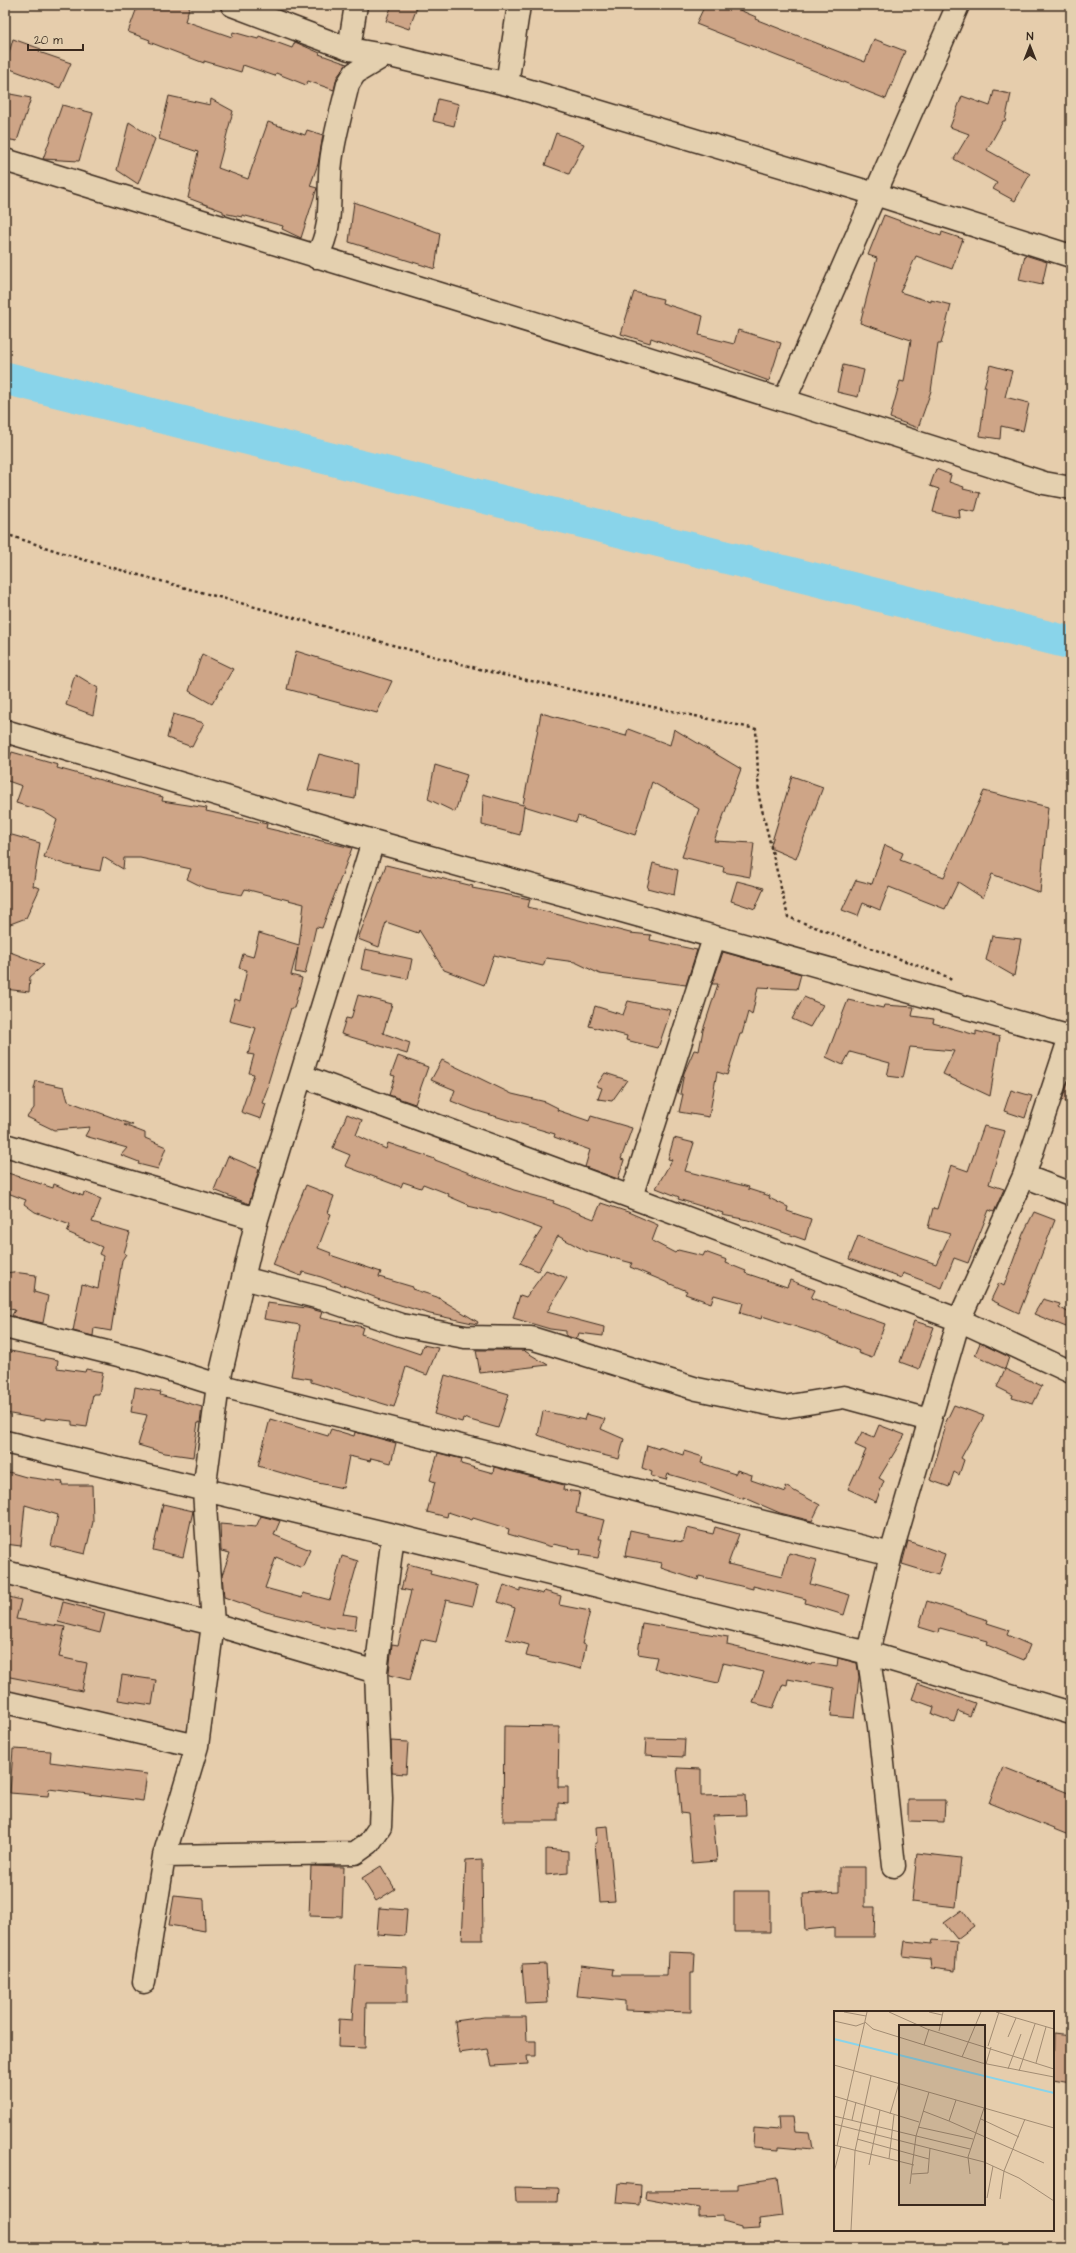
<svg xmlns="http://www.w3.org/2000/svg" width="1076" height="2253" font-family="'Architects Daughter',sans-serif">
<rect width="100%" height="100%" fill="#e6cdac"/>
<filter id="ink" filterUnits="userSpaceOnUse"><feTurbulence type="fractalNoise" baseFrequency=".025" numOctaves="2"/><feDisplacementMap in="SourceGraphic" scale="8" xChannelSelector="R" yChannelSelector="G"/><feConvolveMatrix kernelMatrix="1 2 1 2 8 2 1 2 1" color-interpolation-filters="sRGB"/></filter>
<g filter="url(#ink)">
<path fill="#dcbe9e" d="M5,1579L202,1630L185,1733L5,1691Z"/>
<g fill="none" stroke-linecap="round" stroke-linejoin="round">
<path stroke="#89d4ea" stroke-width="33" d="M5,378L1071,643"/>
</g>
<path fill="#cea587" stroke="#3b2a1e" d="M138,5H190L185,21L232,37L233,32L258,39L259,36L292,48L295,42L320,53L319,54L347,64L337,77L334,90L308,81L306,85L276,73L275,76L243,65L241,72L204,61V63L149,42L150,40L128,32Z
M392,5H418L409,29L386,21Z
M705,5H728L756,17L755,19L865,62L874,39L905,51L886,99L696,24Z
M13,39L41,49L39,52L71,63L60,88L5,67Z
M994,91L1011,94L1005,121H1003L987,150L1030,174L1015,201L993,189L997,183L954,159L969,134L950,127L962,96L990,106Z
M5,93L31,98L17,141L5,139Z
M169,96L210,105L211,99L233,111L218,168L248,179L268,122L305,135L307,130L323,135L318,164L310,186L317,188L301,238L282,229L283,226L242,215V217L223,213V211L188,198L198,152L159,139Z
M438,99L459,104L454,126L433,121Z
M62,105L93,113L79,161L43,159Z
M129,122L155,139L138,184L117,170Z
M556,133L584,144L569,174L545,165Z
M354,202L440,233L435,269L349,242Z
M884,215L941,236L942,232L963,239L952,269L916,256L900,292L931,302V300L951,305L941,344H938L931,391L918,428L890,418L900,381L904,382L911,340L860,323L877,258L868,255Z
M1025,255L1047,262L1042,285L1019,280Z
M634,292L663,299L662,303L703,316L699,335L734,344L738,330L781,343L769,381L651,338L650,343L621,334Z
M843,365L864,370L858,397L837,392Z
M990,365L1012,371L1005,397L1029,403L1023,431L1001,426L1000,439L980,436L986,387H984Z
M936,469L951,475L949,482L964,487L963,489L980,493L975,512L959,509L960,518L933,512L939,489L930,486Z
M296,651L392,681L377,713L287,689Z
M202,654L233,669L212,704L189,691Z
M75,674L98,688L93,715L66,705Z
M541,713L626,736L628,729L670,745L674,729L741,769L714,841L754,843L750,877L723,872L724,867L682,857L699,809L652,782L635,835L578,816L576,822L524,806L520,835L482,825L483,794L523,805Z
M173,714L204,723L192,747L167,738Z
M12,752L58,765L57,768L163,797L162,801L207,808L206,811L267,824L266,828L352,848L322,928L316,927L305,974L295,972L298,948L291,975L302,978L294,1008H291L268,1083L269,1084L262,1103L266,1104L261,1119L241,1112L254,1074L249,1073L254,1055L248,1054L256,1028L229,1021L235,999L240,1001L247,970L239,968L243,954L253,957L259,933L299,945L304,904L245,889L242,895L205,888L187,879L191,869L140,858H124L123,869L103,857L100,871L67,865L44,857L57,820L43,811L16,803L22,786L5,780V771Z
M319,754L358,764L355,799L308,790Z
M435,765L467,775L455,812L428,799Z
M792,776L823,787L796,859L770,848Z
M984,791L1048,807L1040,893L992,874L983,898L958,882L945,909L889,887L880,910L863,903L858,916L842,910L856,880L872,884L885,845L903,853L900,860L944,877Z
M5,833L40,843L33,886L40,888L26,918L5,926Z
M653,863L678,870L674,895L647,888Z
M386,865L473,886L472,888L530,899L528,907L630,933L651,935L650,940L697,950L686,985L600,974L575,962L546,958L543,966L494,955L484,985L444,970L419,930L418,933L386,922L379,947L358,939Z
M737,881L764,888L755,909L731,901Z
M992,936L1021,939L1014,976L986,960Z
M365,949L412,959L408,979L361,969Z
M5,950L44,965L30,977L29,992L5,989Z
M723,952L801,974L797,989L758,987L752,1015L748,1012L742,1034H740L727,1075L717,1072L709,1117L679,1112L683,1094H680L684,1073L694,1050L699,1051L703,1030L718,984H712Z
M358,995L392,1004L383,1033L410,1043L407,1054L341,1034L346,1018L351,1019Z
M804,997L823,1005L810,1027L792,1019Z
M848,1000L883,1008L884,1005L914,1007L912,1016L934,1019L933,1023L976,1035V1031L1000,1037L990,1096L943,1074L954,1051L910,1047L903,1078L887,1076L890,1063L850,1052L843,1065L826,1057Z
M628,1001L671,1010L658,1048L626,1040L627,1036L589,1026L595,1006L623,1015Z
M398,1056L428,1067L415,1104L389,1095L395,1076L391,1075Z
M442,1060L512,1094L546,1102L558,1108L557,1110L589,1121L591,1116L632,1128L621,1159L624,1160L618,1179L585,1167L590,1150L554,1137L555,1134L474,1110L451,1101L455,1090L431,1080Z
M605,1073L627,1080L612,1101L598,1099L602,1088L596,1086Z
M1071,1074V1103L1062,1100Z
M36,1081L64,1087L68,1101L133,1125H124L145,1133V1138L166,1147L158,1169L138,1164L139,1162L121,1155L127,1148L85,1136L90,1127L54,1130L27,1117L34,1108V1089Z
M1011,1090L1032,1096L1025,1118L1004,1111Z
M347,1114L362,1120L356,1135L386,1149L388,1143L435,1159V1160L514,1190L554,1201L553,1203L594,1219L601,1203L628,1212L658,1225L652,1241L675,1253L678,1250L703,1256L705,1252L727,1260L726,1263L746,1271L745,1273L787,1287L790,1280L815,1290L811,1298L885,1324L872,1358L858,1353L859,1351L822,1335L762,1316L761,1319L740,1313L743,1303L714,1295L711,1303L685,1294L687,1291L630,1267L632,1263L586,1251L558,1236L538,1271L520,1263L542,1229L498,1213L468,1206L469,1205L448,1196L449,1194L423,1184L421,1188L403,1182L401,1187L345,1166L350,1155L333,1148Z
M984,1126L1005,1131L989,1184L1004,1189L994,1212L989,1210L968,1263L954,1258L942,1288L903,1273L901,1278L849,1259L858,1236L936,1264L950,1234L928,1228L933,1208L937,1209L951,1165L968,1171Z
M674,1138L694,1143L685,1171L749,1187L748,1189L770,1196L769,1198L788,1207L787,1211L811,1219L805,1240L748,1220L722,1215L723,1213L678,1199L679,1197L656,1188L672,1160L668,1159Z
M228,1156L259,1169L249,1204L214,1190Z
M5,1172L53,1188L54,1184L83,1196L84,1192L101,1199L92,1222L130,1233L124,1253L126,1254L122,1260L111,1331L94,1328L93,1336L73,1331L82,1284L98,1289L103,1256L99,1254L102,1247L67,1232L70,1225L35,1212L24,1204L26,1200L5,1192Z
M306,1185L334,1196L328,1213L331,1214L318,1248L331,1253L330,1255L381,1272L379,1277L413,1287L412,1289L437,1297L478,1322L477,1324L430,1314L377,1298L321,1277L303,1272L301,1276L273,1265Z
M1034,1212L1055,1220L1019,1313L991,1300L999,1283L1004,1286L1023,1234Z
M546,1270L567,1278L547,1312L604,1327L603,1336L579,1333L577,1339L566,1336V1331L550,1329L513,1318L520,1295L526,1297Z
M13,1272L36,1275L34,1292L48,1296L43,1323L15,1317L12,1315L15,1310L5,1308V1273Z
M1043,1299L1060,1304L1059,1307L1071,1314V1329L1034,1314Z
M267,1303L307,1308L322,1312L320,1318L363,1327L361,1334L420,1354L423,1345L438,1348L427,1375L406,1367L394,1407L311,1382V1379L291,1376L300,1325L264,1319Z
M914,1321L934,1327L919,1369L900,1362Z
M980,1343L1009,1357L1005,1369L975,1355Z
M5,1350L58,1360L57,1368L85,1372L86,1369L103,1372L99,1394H93L87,1427L72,1425V1421L45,1418V1420L5,1413Z
M476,1350H523L548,1365L480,1373Z
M1005,1369L1042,1386L1033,1404L1012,1398L1013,1395L997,1387Z
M445,1375L509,1394L498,1428L463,1418L462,1422L434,1414Z
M135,1387L161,1392L160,1395L202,1407L200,1423L198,1422L193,1457L165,1453L138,1445L147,1415L131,1412Z
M954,1405L984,1416L961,1458L964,1460L959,1475L954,1472L949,1487L930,1480L945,1429L943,1428Z
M543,1411L584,1420L586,1414L605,1419L601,1429L624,1439L619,1459L574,1448L538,1435Z
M270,1419L328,1436L331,1429L354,1436L355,1432L396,1443L391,1463L371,1458L370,1461L349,1456L343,1488L313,1482L258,1466Z
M879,1425L905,1435L879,1478L884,1481L876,1502L848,1489L866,1450L855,1445L862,1432L874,1437Z
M647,1445L659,1449V1447L683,1455L684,1451L703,1457L701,1463L735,1474L737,1470L752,1475L751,1480L786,1492L785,1486L820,1505L812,1521L780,1513L743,1497V1499L703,1484L668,1474L666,1480L651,1476L652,1472L642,1468Z
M438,1453L462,1459L461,1464L493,1473L494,1467L564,1485L563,1490L580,1492L576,1513L604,1520L599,1539H602L598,1558L580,1555L581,1550L553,1544L552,1547L508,1534L509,1529L473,1518L472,1520L448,1512L447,1517L427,1512L435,1482L430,1480Z
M5,1471L26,1477L63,1482L62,1485H92L93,1522L85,1554L51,1546L58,1515L25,1505L21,1546L5,1544Z
M163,1504L193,1511L183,1557L153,1550Z
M261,1516L280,1521L274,1535L310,1550L302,1568L276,1557L265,1588L302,1598L303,1593L330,1600L342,1556L358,1561L343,1614L357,1616L355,1630L332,1628L266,1612L224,1597L222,1575L230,1553L221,1551L220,1524L256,1527Z
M715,1527L739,1534L728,1564L782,1577L789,1553L817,1560L810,1584L850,1595L844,1615L805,1603L806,1599L753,1586V1589L699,1576L698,1580L661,1568L662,1563L625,1556L630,1530L648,1534V1536L683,1542L687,1528L713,1534Z
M908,1541L945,1554L938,1575L902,1564Z
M408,1564L431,1570L430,1574L478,1586L473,1606L446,1600L436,1642L421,1639L410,1680L389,1675V1673L392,1644L398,1645L411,1591L401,1589Z
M504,1585L520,1591V1588L543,1594L544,1591L561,1596L559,1605L590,1611L582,1644L586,1645L581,1669L526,1656L529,1645L506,1639L515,1608L498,1602Z
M5,1596L21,1600L16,1619L65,1627L59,1657L87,1663L82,1691L5,1676Z
M927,1601L988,1620L987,1623L1009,1630L1007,1635L1030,1645L1024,1660L987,1645L988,1641L940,1628L939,1633L919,1627Z
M63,1602L105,1613L100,1633L58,1622Z
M642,1623L728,1637L727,1645L812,1665L813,1663L837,1667L838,1658L857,1663L859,1677L854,1718L831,1716L834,1688L788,1679L787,1685L783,1684L773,1708L753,1703L764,1672L723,1663L718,1683L654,1669L657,1657L638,1654Z
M122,1675L156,1680L152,1705L118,1700Z
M918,1683L975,1703L970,1716L958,1711L954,1722L932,1714L934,1707L912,1699Z
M504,1726L559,1727L558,1787H568V1804L558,1803V1821H503Z
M646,1738L685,1739L684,1757L645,1755Z
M391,1741L408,1742L406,1774L392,1773Z
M13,1749L51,1751L50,1762L147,1774L143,1801L49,1789L48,1796L10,1793Z
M1003,1767L1071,1794V1836L989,1803Z
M677,1768L701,1769V1796L745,1795L746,1815L713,1816L717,1861L692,1863L688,1814L681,1813Z
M908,1800H945L944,1822L908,1821Z
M608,1826L615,1901L600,1902L595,1843H597L596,1827Z
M546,1849L568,1851V1873L546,1875Z
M917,1853L961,1858L956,1907L912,1902Z
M482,1859L483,1940H462L466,1860Z
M311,1866L344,1867L342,1917L309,1916Z
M381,1866L395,1889L376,1901L362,1878Z
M839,1867H865V1907H875L874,1937H834V1927L805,1930L803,1894L839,1892Z
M734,1891H770V1932H734Z
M174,1896L204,1899L205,1931L169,1925Z
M379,1908L407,1910L405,1936L377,1934Z
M962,1910L974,1926L957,1939L944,1923Z
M933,1940L957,1942L955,1971L931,1968L930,1959L903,1956L905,1941L932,1944Z
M668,1952L695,1953L694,1973H691V2012L625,2010V2001L577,1996L581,1965L613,1969L612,1975H667Z
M546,1964L548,2003L525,2004L522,1965Z
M356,1965L407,1967V2003H366L365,2048L338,2047L339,2019L352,2020Z
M484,2017H526L527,2041H536V2056H527L528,2064L492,2066L488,2049L459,2053L455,2021Z
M1054,2034L1071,2036V2082L1053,2079Z
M778,2117H793L795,2131L809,2132L812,2150L779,2147V2150L753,2148L754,2128L779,2130Z
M777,2178L782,2216L759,2219L760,2228L741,2229V2227L723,2222V2216L699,2217V2208L645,2198L646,2191L738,2190V2184Z
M619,2183L641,2185L640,2205L617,2203Z
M515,2187L558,2188L557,2202H516Z"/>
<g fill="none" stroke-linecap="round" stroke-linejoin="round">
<defs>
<path id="minor" d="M232,5L349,49L395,57L507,84L875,194L1071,256
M349,49L356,5
M507,84L519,5
M5,160C351,268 699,371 1044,483L1071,488
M316,257C335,226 327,196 331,162C334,136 342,110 348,84L355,73L385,55
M785,399L958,5
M5,731L373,841L1071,1037
M302,1076L631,1197L714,938
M5,1145L257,1219
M1024,1176L1071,1194
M631,1197L959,1320L1071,1372
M243,1278L324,1299L401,1325L465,1337L531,1338L697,1389L784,1407L844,1397L929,1420
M5,1327L139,1360L218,1385L891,1554
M5,1442L393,1535L868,1653L1071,1713
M5,1572L213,1624L376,1672
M5,1702L197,1746
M164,1856L355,1853L369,1843L380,1827L381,1799L376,1672L393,1535
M894,1866L879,1726L868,1653L891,1554L959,1320L1024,1176L1070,1037
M144,1982L164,1856L197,1746L213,1624L204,1491L218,1385L257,1219L373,841"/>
</defs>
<use href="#minor" stroke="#3b2a1e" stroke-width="25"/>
<path stroke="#3b2a1e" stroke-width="2.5" stroke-dasharray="3 3" stroke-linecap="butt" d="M5,534L81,559L494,673L756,729L759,797L788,917L948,977L953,982"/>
<use href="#minor" stroke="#e4d0af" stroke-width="22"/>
</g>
</g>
<g transform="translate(834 2011)">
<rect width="220" height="220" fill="#e6cdac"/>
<path fill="none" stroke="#89d4ea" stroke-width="2" d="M0,28L220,82"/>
<path fill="none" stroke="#a28c73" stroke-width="1" d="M10,1L32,5M55,1L93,18L220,58M95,1L108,4M162,1L220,18M0,10L22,15L30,12M31,11L39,18L148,52L220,66M105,20L109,1M174,26L182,7M90,34L95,18M154,35L165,1M128,46L147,1M202,52L212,16M152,53L157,36M0,54L220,117M174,58L187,23M185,60L201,13M0,85L46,99L35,154M46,99L85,111M89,100L115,110L122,89M56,103L65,72M0,105L136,138M147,108L185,126M18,109L22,91M115,110L210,152M0,113L150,151L185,167L220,190M84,116L139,128M23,128L95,148M0,134L80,154M3,135L33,1M55,148L60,104M0,161L7,135M78,163L94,162L96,137M136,163L134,146L150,97M76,173L82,125L95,81M153,187L159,155M166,188L170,160L191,108M17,219L21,140L37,65"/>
<path fill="#3b2a1e" fill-opacity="0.15" stroke="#3b2a1e" stroke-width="2" d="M65,14H151V194H65Z"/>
<rect width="220" height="220" fill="none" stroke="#3b2a1e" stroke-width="2"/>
</g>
<rect width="1076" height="2253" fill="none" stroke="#e4d0af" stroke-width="20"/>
<rect x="10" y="10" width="1056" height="2233" fill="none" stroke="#3b2a1e" stroke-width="1.5" filter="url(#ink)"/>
<g transform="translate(1030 46)" stroke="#e4d0af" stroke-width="3" paint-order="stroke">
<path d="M0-3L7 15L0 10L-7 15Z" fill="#3b2a1e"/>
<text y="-6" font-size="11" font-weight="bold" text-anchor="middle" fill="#3b2a1e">N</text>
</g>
<path d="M28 44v6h55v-6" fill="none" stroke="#3b2a1e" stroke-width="2"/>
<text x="34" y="44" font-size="12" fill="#3b2a1e" stroke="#e4d0af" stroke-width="3" paint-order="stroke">20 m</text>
</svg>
